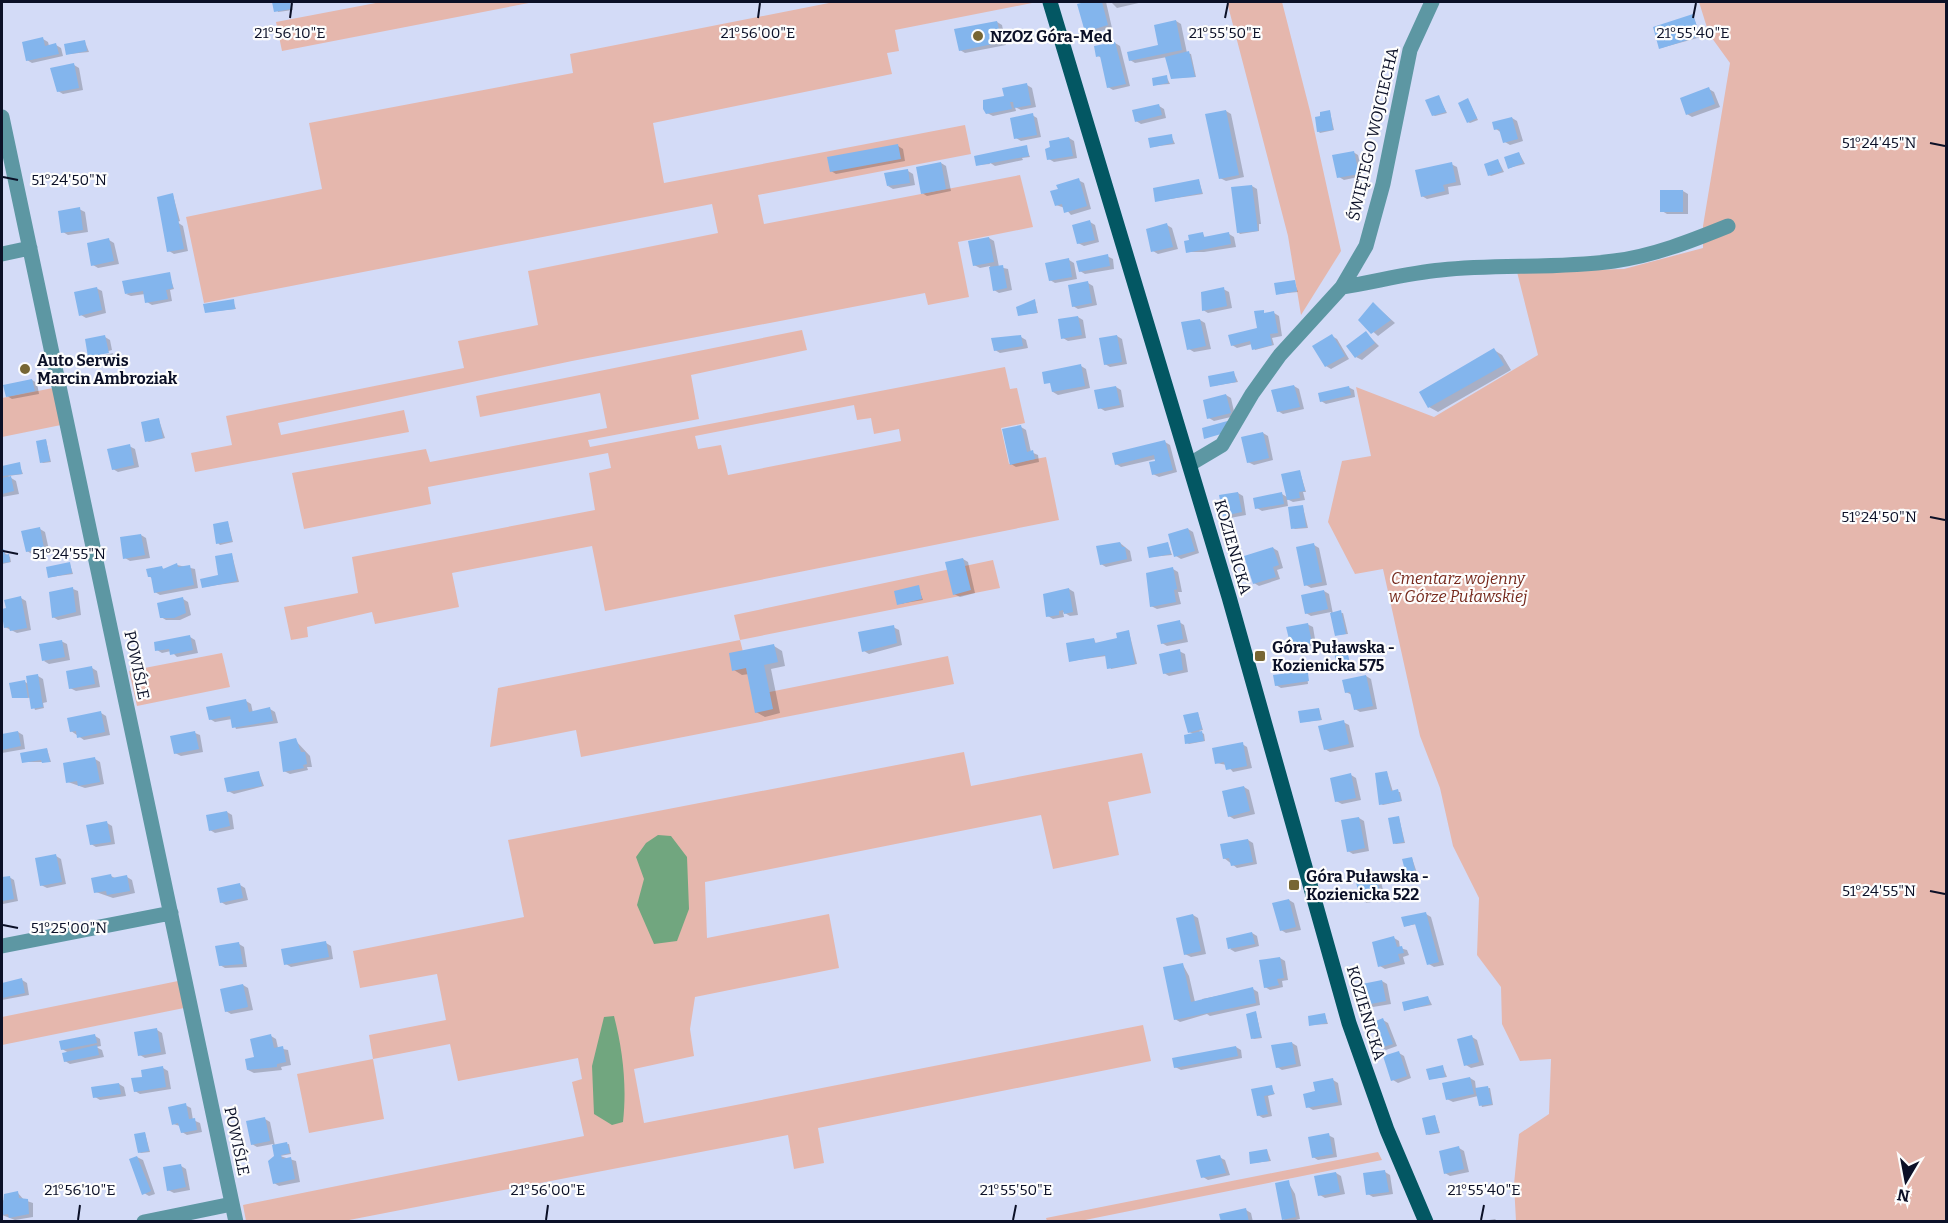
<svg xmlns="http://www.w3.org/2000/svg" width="1948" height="1223" font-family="Bitter,serif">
<rect width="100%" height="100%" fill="#d3dbf7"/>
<path fill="#e5b7ad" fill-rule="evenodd" d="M381,2H534L282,51L276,22Z
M834,2L1032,3L895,30L899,51L887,53L892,74L653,123L664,183L965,125L971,154L758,195L764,224L1020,175L1033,227L958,242L969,297L928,305L925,293L572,361L278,423L281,435L404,410L409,432L195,472L191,453L232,445L226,416L464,368L458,341L538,325L528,271L718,233L712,204L204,303L186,217L322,189L309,123L573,73L570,54Z
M1227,2H1282L1310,111L1341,251L1301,315L1288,236Z
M1699,2H1946V1221H1516L1514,1184L1519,1134L1549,1114L1551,1059L1520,1061L1502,1024L1501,987L1477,955L1479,898L1453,846L1440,788L1420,736L1383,569L1355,574L1328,522L1342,461L1371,456L1356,387L1434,417L1538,355L1517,272L1624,269L1703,248V226L1730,63L1709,34Z
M802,330L807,350L691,375L699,419L588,440L590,447L1005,367L1010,389L1017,388L1025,423L1001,428L1009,464L1046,457L1059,520L605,611L592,546L452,573L459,607L375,624L372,612L307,627L308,637L291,640L284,607L358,593L352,557L595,510L589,473L611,468L608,453L428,487L431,504L304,529L292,473L426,449L430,462L607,428L600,393L480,417L476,396ZM854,405L857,420L871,418L874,434L899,429L901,441L728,475L721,445L698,449L695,436Z
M53,388L61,425L2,437V398Z
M993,560L1000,588L740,640L754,695L948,656L954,684L581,757L576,730L490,747L498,688L740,640L734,615Z
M222,653L230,687L137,706L129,671Z
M964,752L971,786L1142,753L1151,793L1108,802L1119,855L1053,869L1041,815L705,882L707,938L829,914L839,968L695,997L690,1029L694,1056L634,1069L644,1123L1143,1025L1151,1061L818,1128L824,1163L794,1169L788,1135L344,1221H246L243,1205L584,1136L572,1082L582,1079L578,1058L458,1081L450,1044L373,1059L384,1119L309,1133L297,1074L373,1059L369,1035L446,1020L437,974L360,988L353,951L524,917L508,840Z
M178,981L184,1008L2,1045V1017Z
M1378,1152L1382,1160L1080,1221H1047L1046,1218Z"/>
<path fill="#71a67f" d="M658,835L671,836L687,857L689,909L677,941L654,944L637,905L644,879L636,857L646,843Z
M614,1016C623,1051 627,1086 623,1122L612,1125L594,1114L592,1066L604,1017Z"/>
<path fill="#0003" d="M274,2H291L293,10L278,12Z
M1091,2H1106L1112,28L1091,34L1086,31L1079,5Z
M1111,2H1143L1117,8Z
M1693,16L1701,37L1661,48Z
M1176,21L1181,24L1187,53L1191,54L1196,77L1172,78L1167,57L1135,63L1130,60L1160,46Z
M997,22L1002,25L1006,45L965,53L960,50Z
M43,39L48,42L49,46L56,45L61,48L63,56L32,63L27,60Z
M85,42L89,52L68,54Z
M1115,43L1120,46L1130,86L1113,90L1108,87L1102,58L1098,56Z
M74,65L79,68L83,90L63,94L58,91Z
M1166,76L1170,84L1154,85Z
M1027,85L1032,88L1036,107L1021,110L1015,107L1016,111L993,116L987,113Z
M1709,89L1714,92L1720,107L1692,117L1687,114Z
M1438,96L1447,113L1435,116L1433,115Z
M1468,100L1478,120L1470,123L1468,122Z
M1159,106L1164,109L1166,118L1141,124L1136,121Z
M1226,111L1231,114L1244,177L1226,181L1220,178Z
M1330,112L1334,130L1320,133L1318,131Z
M1032,115L1037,118L1041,137L1021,141L1016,138Z
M1512,118L1517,121L1523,141L1510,145L1505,142L1502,133L1496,129Z
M1171,135L1175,144L1151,147Z
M1069,138L1074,141L1077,158L1054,162L1049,159Z
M898,146L903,149L905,161L836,174L831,171Z
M1026,147L1030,157L1022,158L1023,160L995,166L989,162L990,164L977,165Z
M1353,152L1358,155L1363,176L1344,180L1339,177Z
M1519,153L1525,164L1509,168Z
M1498,160L1504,172L1491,176L1489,175Z
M941,163L946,166L951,191L927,196L922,193Z
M1451,164L1457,167L1461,185L1448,187L1449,194L1427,199L1422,196Z
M908,171L913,174L915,185L893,189L888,186Z
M1078,180L1084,183L1091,209L1071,215L1065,208L1056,205Z
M1199,181L1203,194L1157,201Z
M1252,186L1257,189L1261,224H1259V231L1240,234L1238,232Z
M1683,191L1688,194V214H1667L1662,211Z
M173,195L180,221L177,222L183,226L188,251L174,254L169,251Z
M79,209L85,212L88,232L68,235L63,232Z
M1090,222L1095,225L1099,242L1084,246L1078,243Z
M1167,225L1172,228L1178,249L1158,254L1153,251Z
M1203,234L1205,238L1229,234L1234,237L1236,247L1204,252H1187Z
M989,238L994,241L999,267L1008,269L1012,290L999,293L994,290L990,266L980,268L974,265Z
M109,240L114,243L119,264L98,268L93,265Z
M1107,256L1113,259L1114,269L1085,274L1080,271Z
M1069,260L1074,263L1077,279L1055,283L1050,280Z
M169,274L174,289L170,290L172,301L152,305L147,302L145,294L131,296L126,294Z
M1294,281L1298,292L1277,294Z
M1088,283L1093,286L1097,305L1078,309L1073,306Z
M96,288L102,291L106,313L86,318L81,315Z
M1223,289L1229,292L1232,308L1208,313L1203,310Z
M233,301L236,309L206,312Z
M1035,301L1038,313L1019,315Z
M1374,304L1395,323L1378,336L1360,320Z
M1256,313H1274L1279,316L1282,336L1272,338L1274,345L1255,350L1252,344L1237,348L1232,345L1258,329Z
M1078,317L1083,320L1086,338L1068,341L1063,338Z
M1200,320L1205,323L1211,349L1194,352L1189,349Z
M1366,333L1379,346L1362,360L1356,357Z
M1117,336L1122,339L1127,364L1110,367L1105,364Z
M1332,336L1337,339L1349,359L1331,369L1326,366Z
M105,337L110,340L112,350L90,356Z
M1021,337L1026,340L1028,348L1000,353L995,350Z
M1494,350L1502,355L1511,370L1438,412L1429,407L1421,392Z
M113,353V355L92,358Z
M1081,366L1086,369L1090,388L1058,395L1053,392V383H1045Z
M1234,373L1238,382L1212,386Z
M32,380L37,383L39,394L12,399L7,396Z
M1294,386L1299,389L1304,409L1283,414L1278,411Z
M1116,387L1121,390L1124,407L1105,411L1100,408Z
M1348,387L1354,390L1355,397L1326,404L1321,401Z
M1226,395L1231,398L1235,416L1214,421L1209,418Z
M159,420L165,438L149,442L147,441Z
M1021,427L1026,430L1031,452L1038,455L1039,462L1016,467L1011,464Z
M1263,433L1268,436L1273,460L1254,465L1248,462Z
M46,440L51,462L43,463L41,462Z
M1165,442L1170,445L1177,472L1159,477L1153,474L1156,459L1121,467L1116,464Z
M129,446L135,449L139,467L118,472L113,469Z
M19,464L23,474L8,476L16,481L19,494L2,497V467Z
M1300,472L1306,492H1303L1305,500L1293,502L1287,499L1288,506L1262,511L1257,508L1282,494L1287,497Z
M1238,493L1243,496L1246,515L1230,518L1225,515Z
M1303,507L1308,528L1295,529L1293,528Z
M228,523L233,542L220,545L218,543Z
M40,529L45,532L49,550L32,554L27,551Z
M1188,529L1193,532L1199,553L1181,559L1176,556Z
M141,535L146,538L150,558L130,561L125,558Z
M1120,543L1130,551L1132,561L1106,567L1101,564Z
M1168,544L1172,555L1151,557Z
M1314,545L1319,548L1327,585L1311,588L1306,585Z
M1273,548L1278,551L1283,568L1277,570L1280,579L1259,586L1254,583Z
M2,551L10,557L11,562L2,564Z
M232,555L239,582L203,587L220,577Z
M963,559L968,562L975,593L960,597L954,594Z
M70,564L73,574L50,577Z
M177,565L195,569L198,588L160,595L155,592L153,579L149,576L162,568L166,570Z
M1173,569L1178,572L1182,592H1178L1181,604L1157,609L1151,606Z
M918,587L923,600L899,604Z
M73,589L78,591L81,615L58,620L53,617Z
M1069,589L1074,592L1078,615L1070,616L1063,612L1064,617L1053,619L1048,616L1044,596Z
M1324,591L1329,594L1333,614L1343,613L1348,634L1336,635L1331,612L1311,616L1306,613Z
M21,598L26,601L31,630L17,633L5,627L8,609Z
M183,599L188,602L191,615L180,620H166L161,617Z
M1179,622L1184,625L1188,642L1167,646L1162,643Z
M1307,624L1313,627L1316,645L1297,649L1292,646Z
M893,627L899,630L902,645L869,654L864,651Z
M1129,632L1137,664L1111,669L1106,656L1071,661L1094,639L1096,644L1119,639Z
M190,637L195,640L198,653L177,657L171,651L162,653L157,650Z
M61,641L67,644L70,660L49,664L44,661Z
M774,646L782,651L785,666L771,669L780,713L765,717L756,712L749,674L742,675L734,670Z
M1346,650L1352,670L1342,672L1340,671Z
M1179,651L1185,654L1188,672L1169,676L1164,673Z
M92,668L97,671L100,687L76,691L70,688Z
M1307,674L1308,684L1281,688L1276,685Z
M38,676L43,679L47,702L43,703L44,708L35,710L31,698L13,697L25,682L29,684Z
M1366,676L1371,679L1377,709L1360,712L1355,709L1352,695L1346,692Z
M246,701L251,704L253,713L270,709L275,712L278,723L236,729L232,719L215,722L210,719Z
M1319,709L1322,720L1301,722Z
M101,713L106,716L110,735L84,740L71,731Z
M1198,713L1203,730L1199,731L1204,734L1205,741L1189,744L1187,743L1194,734L1189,732Z
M1343,722L1349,725L1354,747L1330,752L1325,749Z
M18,732L23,735L25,749L2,753V735Z
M195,733L200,735L203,752L181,756L175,753Z
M295,740L310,756L312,767H307L308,770L290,774L284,771Z
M1242,744L1247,747L1252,768L1233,772L1227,765L1216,763Z
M47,749L51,762H24Z
M95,759L100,762L104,784L85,788L68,782Z
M1387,772L1393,792H1400L1402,801L1383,805L1381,804Z
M259,773L264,786L234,794L228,791Z
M1351,775L1356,778L1361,800L1342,804L1336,801Z
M1244,787L1249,790L1255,814L1234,819L1229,816Z
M227,812L232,815L234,829L215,833L210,830Z
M1359,818L1364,821L1369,851L1353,854L1348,851Z
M1399,818L1405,843L1396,844L1394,843Z
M107,823L112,826L115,844L96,847L91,844Z
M1248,840L1253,843L1257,864L1237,868L1224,858Z
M56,856L61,859L66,884L47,888L41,885Z
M1412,858L1418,876L1410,878L1408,877Z
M1374,875L1380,878L1385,898L1367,903L1362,900Z
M111,876L117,879L127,877L132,880L135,893L113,898L96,892Z
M9,877L14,880L18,901L3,904L2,878Z
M240,885L245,888L248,900L226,905L221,902Z
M1289,900L1294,903L1301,930L1286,933L1281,930Z
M1426,914L1431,917L1444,965L1434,967L1429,964L1417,924L1405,926Z
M1193,915L1198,918L1206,954L1191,957L1185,954Z
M1252,933L1257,936L1259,946L1235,952L1230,949Z
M1394,938L1399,941L1400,948L1407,950L1409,955L1403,957L1405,964L1385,969L1380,966Z
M326,943L331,946L333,959L291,967L286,964Z
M239,944L244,947L247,967L225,968L220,965Z
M1280,958L1285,961L1288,980L1282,981L1283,987L1270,990L1265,987Z
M1183,965L1189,976L1195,1002L1203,1004L1202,999L1253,989L1258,992L1260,1005L1210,1016L1207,1014L1180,1022L1175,1019Z
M22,980L27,983L29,995L2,1000V984Z
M1382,981L1387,984L1391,1004L1373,1007L1368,1004Z
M243,985L248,988L253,1010L231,1014L226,1011Z
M1428,997L1432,1005L1405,1010Z
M1256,1013L1262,1038L1254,1039L1252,1038Z
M1325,1015L1328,1024L1310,1025Z
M1383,1020L1388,1023L1397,1046L1386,1050L1381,1047Z
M157,1030L162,1033L166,1054L145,1058L140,1055Z
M95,1036L100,1039L101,1046L96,1047L102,1050L104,1057L70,1064L65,1061L69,1053L62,1049Z
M271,1036L276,1039L278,1048L288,1050L291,1065L281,1067L282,1070L254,1073L248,1070Z
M1472,1037L1477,1040L1484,1065L1471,1068L1466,1065Z
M1292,1043L1297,1046L1301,1066L1282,1070L1277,1067Z
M1236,1047L1241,1050L1242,1058L1181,1070L1175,1067Z
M1399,1053L1404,1056L1411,1078L1398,1083L1393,1080Z
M1443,1067L1447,1077L1430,1079Z
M163,1068L168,1071L171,1089L140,1094L135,1091L144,1078Z
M1470,1078L1475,1081L1476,1089L1490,1088L1493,1105L1482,1107L1478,1096L1453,1102L1447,1099Z
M1333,1080L1338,1083L1342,1105L1313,1110L1308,1107L1317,1093Z
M119,1084L124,1087L126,1096L100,1100L95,1097Z
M1271,1087L1275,1094L1268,1096L1272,1116L1263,1118L1258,1115L1253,1091Z
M185,1105L191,1108L193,1120L200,1123L202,1132L187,1135L182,1132L180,1126L173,1124Z
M1435,1116L1440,1133L1429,1135L1427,1134Z
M265,1119L270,1122L275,1146L289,1144L291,1154L280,1156L296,1161L300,1182L279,1186L274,1183L276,1157L273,1144L257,1147L252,1144Z
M145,1133L150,1152L141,1153L139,1152Z
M1328,1135L1334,1138L1337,1157L1318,1160L1313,1157Z
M1459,1148L1464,1151L1469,1172L1450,1176L1445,1173Z
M1267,1150L1271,1161L1252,1163Z
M137,1157L143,1160L155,1194L149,1196L144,1193Z
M1219,1157L1225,1160L1230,1175L1208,1180L1203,1177Z
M181,1166L186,1169L190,1190L174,1193L168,1190Z
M1385,1172L1390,1175L1393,1194L1373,1197L1368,1194Z
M1336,1173L1341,1176L1345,1194L1325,1198L1320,1195Z
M1288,1182L1295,1194L1300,1219L1288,1222L1283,1219Z
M18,1193L24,1200L33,1203V1217L15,1220L2,1215V1201Z
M1246,1210L1251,1213L1253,1222H1222Z
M1495,1219L1498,1222H1483V1221Z"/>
<path fill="#83b5ed" d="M272,2H290L291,9L274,12Z
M1085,2H1102L1108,25L1085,32L1077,4Z
M1693,14L1700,36L1659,49L1653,27Z
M1176,20L1182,50L1129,61L1127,52L1158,45L1154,25Z
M997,21L1002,42L959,51L954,29Z
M43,37L45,46L56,43L59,54L26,61L22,42Z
M85,40L87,51L66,55L64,44Z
M1115,42L1126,84L1107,88L1100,56L1096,57L1094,46Z
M1189,51L1195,77L1171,79L1165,57Z
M74,63L79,88L57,92L50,68Z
M1167,75L1168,83L1153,86L1152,78Z
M1027,83L1031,105L1014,108L1013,102H1010L1012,109L986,114L983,109V100L1004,96L1002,88Z
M1709,87L1715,104L1686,115L1680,98Z
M1439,95L1446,112L1432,116L1425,100Z
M1468,98L1477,118L1467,123L1458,103Z
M1159,104L1162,115L1135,122L1132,110Z
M1226,110L1239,175L1219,179L1205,114Z
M1330,110L1333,130L1317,132L1315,117L1320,116V112Z
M1033,113L1037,135L1014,139L1010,118Z
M1512,117L1518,139L1503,143L1499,129L1494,130L1492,122Z
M1172,134L1173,143L1150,148L1148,138Z
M1069,137L1073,156L1047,160L1045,149L1050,147L1049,141Z
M898,144L901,159L830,172L827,157Z
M1027,145L1029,156L976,166L974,156Z
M1354,151L1359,174L1337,178L1332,155Z
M1519,152L1523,163L1508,169L1504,157Z
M1498,159L1502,171L1488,176L1484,164Z
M941,162L946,189L921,194L916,167Z
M1452,162L1456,182L1443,185L1445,191L1421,197L1415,170Z
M908,169L910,183L887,186L884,173Z
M1079,178L1087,206L1064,213L1062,204L1055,206L1050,191L1058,189L1056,185Z
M1199,179L1202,193L1155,202L1153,188Z
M1252,185L1258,231L1237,233L1231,187Z
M1660,190H1683V212H1660Z
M173,193L184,249L167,252L157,197Z
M80,207L83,230L61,233L58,211Z
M1090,220L1095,240L1077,244L1072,225Z
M1167,223L1173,247L1151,252L1146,229Z
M1203,232L1204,237L1229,232L1231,244L1186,253L1184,241L1189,240L1188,235Z
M989,237L994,262L973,266L968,241Z
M109,238L114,261L91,266L87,243Z
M1108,254L1110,266L1079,272L1076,261Z
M1069,258L1072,277L1049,281L1045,263Z
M1003,265L1007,288L993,291L989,267Z
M170,272L173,288L166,290L168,299L145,303L143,291L125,294L122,281Z
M1295,280L1297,291L1276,295L1274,283Z
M1088,281L1092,303L1072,307L1068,285Z
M97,287L102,310L79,316L74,292Z
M1224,287L1227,306L1202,311L1201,292Z
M234,299L235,309L205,313L203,304Z
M1035,299L1037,313L1018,316L1016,307Z
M1373,302L1391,320L1371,334L1358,320Z
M1264,310V313L1274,311L1278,333L1270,334L1272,345L1252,350L1250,341L1231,346L1228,335L1257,328L1254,311Z
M1078,316L1082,335L1061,339L1058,319Z
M1200,319L1206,346L1187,350L1181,322Z
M1366,331L1375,343L1355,358L1346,346Z
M1332,334L1345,356L1325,367L1312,346Z
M105,335L109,353L88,357L85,339Z
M1021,335L1023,346L994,351L991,338Z
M1117,335L1122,362L1104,365L1099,338Z
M1494,348L1504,365L1428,408L1419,392Z
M1081,364L1085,386L1052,392L1050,383L1044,384L1042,372Z
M1234,371L1236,382L1210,387L1208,376Z
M32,379L35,391L6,397L3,385Z
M1294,385L1300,407L1277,412L1271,390Z
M1116,386L1120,405L1098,409L1094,390Z
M1349,386L1351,395L1320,402L1318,393Z
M1226,394L1231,413L1207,419L1203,400Z
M159,418L163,438L145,442L141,422Z
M1231,420L1221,434L1204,439L1202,428Z
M1021,425L1027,452L1033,450L1035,459L1010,465L1002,429Z
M1263,432L1269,458L1247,463L1241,437Z
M46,439L50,461L40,463L36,441Z
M1165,440L1173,470L1152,475L1149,462L1155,461L1154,455L1115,465L1112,453Z
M130,444L134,465L112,470L107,449Z
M20,462L22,474L2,476V466Z
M1300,470L1305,491L1299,492L1300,498L1287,500L1281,474Z
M11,476L14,491L2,494V478Z
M1238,492L1242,512L1223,516L1219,495Z
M1282,492L1284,504L1255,509L1253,498Z
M1303,505L1306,527L1291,529L1288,507Z
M228,521L232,541L216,544L213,524Z
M40,527L44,548L26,552L21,531Z
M1188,528L1195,551L1174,557L1168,534Z
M141,534L145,555L123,559L120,537Z
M1120,542L1122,547H1125L1127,559L1100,565L1096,546Z
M1168,542L1171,554L1149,558L1147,547Z
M1314,543L1322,582L1304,586L1296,547Z
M1273,547L1279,565L1273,567L1276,577L1253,584L1244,556Z
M4,549L5,555L9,554L10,562L2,563V550Z
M232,553L237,581L202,588L200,579L218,575L215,556Z
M963,558L971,590L953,595L945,562Z
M70,562L72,573L48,578L46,567Z
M177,563L178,567L190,565L194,585L154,593L151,577H148L146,569L162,566L163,569Z
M1173,567L1177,589L1174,590L1176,602L1150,607L1146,573Z
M919,585L922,599L897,605L894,591Z
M73,587L76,612L52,618L49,592Z
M1069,588L1073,612L1064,614L1063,610L1059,611V615L1046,617L1043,594Z
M1324,590L1328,609L1305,614L1301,595Z
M21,596L27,628L10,631L9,627L4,628L2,614V609L6,608L4,600Z
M183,597L186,613L174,618H160L157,603Z
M1341,610L1346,634L1335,636L1330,613Z
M1180,620L1183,639L1161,644L1157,625Z
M1308,623L1312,643L1291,647L1286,627Z
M894,625L897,643L862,652L858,632Z
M1129,630L1135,664L1107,669L1105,655L1069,662L1066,643L1094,638L1095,643L1117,638L1116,633Z
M190,635L193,650L170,655L169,649L155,651L154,642Z
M62,640L65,657L42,661L39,644Z
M774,644L778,662L764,665L773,709L755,713L746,668L732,671L729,653Z
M1180,649L1183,670L1163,674L1159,654Z
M1347,649L1351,669L1338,672L1334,652Z
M92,666L95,684L69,689L66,671Z
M1305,671L1308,673L1309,681L1275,686L1273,675Z
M38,674L43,707L31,709L26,676Z
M1366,675L1373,706L1354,710L1350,692L1345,693L1342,680Z
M25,680L28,698H12L9,683Z
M246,699L249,712L270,707L273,721L232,728L230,716L209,720L206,707Z
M1319,708L1321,720L1300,723L1298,711Z
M101,711L105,732L77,738L76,731L70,732L67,718Z
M1198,712L1202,729L1188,733L1183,715Z
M1344,720L1349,744L1324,750L1318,726Z
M18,731L21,746L2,750V734Z
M195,731L199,749L174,754L170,736Z
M1202,731L1204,741L1185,744L1184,735Z
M296,738L301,752H305L307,764L303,765L304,768L283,772L279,742Z
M1243,742L1247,766L1226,770L1224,762L1215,764L1212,748Z
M47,748L50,762L42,763L41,760L22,763L20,753Z
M95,757L100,782L78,786L77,781L66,783L63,763Z
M259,771L262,786L227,792L224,778Z
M1387,771L1391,791L1398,789L1401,801L1379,805L1375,773Z
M1351,773L1356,798L1335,802L1330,778Z
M1244,786L1250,811L1228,817L1222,791Z
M227,811L230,826L209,831L206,815Z
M1399,816L1404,842L1393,844L1388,818Z
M1359,817L1365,848L1347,852L1341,820Z
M107,821L111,842L90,845L86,825Z
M1248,839L1253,862L1231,866L1229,858L1223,859L1220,844Z
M56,854L62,882L40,886L35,858Z
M1412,857L1416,875L1407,878L1402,859Z
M1375,873L1381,895L1361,901L1355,879Z
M111,874L112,878L127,875L130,891L107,895L106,891L94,893L91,878Z
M10,876L14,899L2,901V877Z
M240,883L243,898L220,903L217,888Z
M1289,899L1296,927L1280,931L1272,903Z
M1426,912L1439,962L1427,965L1415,924L1404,927L1401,917Z
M1193,914L1201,951L1184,955L1176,918Z
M1252,932L1255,944L1228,949L1226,938Z
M1394,936L1397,947L1402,946L1404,953L1398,954L1400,961L1378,967L1372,942Z
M326,941L329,957L284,965L281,949Z
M239,942L243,964L219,966L215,946Z
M1280,957L1284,978L1277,979L1279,985L1264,988L1259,960Z
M1183,963L1191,1002L1253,987L1256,1003L1174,1020L1163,967Z
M22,978L25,993L2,998V983Z
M1382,980L1386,1001L1366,1005L1362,984Z
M243,984L248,1007L225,1012L220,989Z
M1428,996L1430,1004L1404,1011L1402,1002Z
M1256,1011L1261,1037L1251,1039L1246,1014Z
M1325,1013L1327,1023L1309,1026L1308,1016Z
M1383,1018L1393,1044L1380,1048L1371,1023Z
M157,1028L161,1052L138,1056L134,1032Z
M95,1034L97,1043L61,1050L59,1041Z
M271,1034L274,1048L283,1046L286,1062L277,1064V1067L247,1070L245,1059L254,1057L250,1039Z
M1472,1035L1479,1062L1464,1066L1457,1039Z
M1292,1042L1296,1064L1276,1068L1271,1045Z
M97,1045L99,1055L64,1062L62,1053Z
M1236,1046L1238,1056L1174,1068L1172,1058Z
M1399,1051L1407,1076L1391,1081L1383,1056Z
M1443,1065L1445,1077L1429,1080L1426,1069Z
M163,1066L166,1087L134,1092L131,1078L142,1077L141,1070Z
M1470,1077L1474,1094L1446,1100L1442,1083Z
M1333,1078L1338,1102L1306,1108L1303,1094L1315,1091L1313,1082Z
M119,1083L121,1094L93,1098L91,1087Z
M1272,1085L1274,1094L1264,1096L1268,1114L1257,1116L1251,1089Z
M1488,1086L1492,1104L1479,1106L1475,1088Z
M186,1103L189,1119L195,1118L197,1130L181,1133L178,1123L172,1125L168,1107Z
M1435,1115L1439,1132L1426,1135L1422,1118Z
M265,1117L270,1141L251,1145L246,1121Z
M145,1132L149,1151L138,1153L134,1134Z
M1329,1133L1333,1154L1312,1158L1308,1137Z
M287,1142L290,1153L281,1155L282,1159L291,1157L295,1179L273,1184L268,1161L274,1156L272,1145Z
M1459,1146L1464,1169L1444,1174L1439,1151Z
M1267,1149L1269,1161L1250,1164L1249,1152Z
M1220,1155L1226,1173L1201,1178L1196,1160Z
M137,1156L151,1191L142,1195L129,1159Z
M181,1164L186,1187L167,1191L163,1167Z
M1385,1170L1389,1192L1366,1195L1363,1173Z
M1336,1172L1340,1192L1318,1196L1314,1176Z
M1289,1180L1296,1217L1282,1220L1275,1183Z
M18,1191L19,1198L28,1199L29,1214L9,1218L8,1214L2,1215L4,1194Z
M1246,1208L1249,1222H1221L1219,1214Z"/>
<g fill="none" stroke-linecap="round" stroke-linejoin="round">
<path stroke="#5d97a3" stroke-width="15" d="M2,117L236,1222
M2,254L30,248
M1342,287C1375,282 1407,273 1441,270C1498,264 1557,269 1614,261C1653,256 1691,241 1728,226
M1190,464L1222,445L1252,394L1280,355L1342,287L1366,246L1383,184L1410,50L1432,2
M2,946L171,913
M144,1222L232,1204"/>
<path stroke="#035763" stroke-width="15" d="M1050,2L1229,597L1349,1023L1387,1130L1426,1222"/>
</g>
<path fill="none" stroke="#0b1027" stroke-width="2" d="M290,18L292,3M758,18L760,3M1225,18L1228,3M1693,18L1696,3M1930,143L1945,146M3,177L18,180M1930,517L1945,520M3,551L18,554M1930,891L1945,894M3,925L18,928M78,1220L80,1205M546,1220L548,1205M1013,1220L1016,1205M1481,1220L1484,1205"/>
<g fill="#776634" stroke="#fdfdfd" stroke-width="2">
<circle cx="978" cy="36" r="6"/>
<circle cx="25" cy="369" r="6"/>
<rect x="1254" y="650" width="12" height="12" rx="3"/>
<rect x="1288" y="879" width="12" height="12" rx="3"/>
</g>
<g text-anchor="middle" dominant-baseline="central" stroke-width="4.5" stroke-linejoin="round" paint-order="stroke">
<g font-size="16" font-weight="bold" fill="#0b1027" stroke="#fdfdfd" text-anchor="start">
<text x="990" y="36">NZOZ Góra-Med</text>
<text x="37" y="360">Auto Serwis<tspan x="37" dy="18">Marcin Ambroziak</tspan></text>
<text x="1272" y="647">Góra Puławska -<tspan x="1272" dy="18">Kozienicka 575</tspan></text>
<text x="1306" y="876">Góra Puławska -<tspan x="1306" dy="18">Kozienicka 522</tspan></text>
</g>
<g font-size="16" fill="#0b1027" stroke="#fdfdfd">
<text transform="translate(1373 134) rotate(-77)">ŚWIĘTEGO WOJCIECHA</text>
<text transform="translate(1233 547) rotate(74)">KOZIENICKA</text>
<text transform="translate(137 665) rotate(78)">POWIŚLE</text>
<text transform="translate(1366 1013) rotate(73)">KOZIENICKA</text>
<text transform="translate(237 1141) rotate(78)">POWIŚLE</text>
</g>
<g font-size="16" font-style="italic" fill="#76291c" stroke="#fdfdfd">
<text x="1458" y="578">Cmentarz wojenny<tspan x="1458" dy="18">w Górze Puławskiej</tspan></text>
</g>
</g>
<g font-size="15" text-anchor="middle" fill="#0b1027" stroke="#fdfdfd" stroke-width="4.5" stroke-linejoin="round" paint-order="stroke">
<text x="290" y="38">21°56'10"E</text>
<text x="758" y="38">21°56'00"E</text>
<text x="1225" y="38">21°55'50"E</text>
<text x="1693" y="38">21°55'40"E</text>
<text x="1879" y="148">51°24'45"N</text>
<text x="69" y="185">51°24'50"N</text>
<text x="1879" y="522">51°24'50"N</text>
<text x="69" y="559">51°24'55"N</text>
<text x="1879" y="896">51°24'55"N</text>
<text x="69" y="933">51°25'00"N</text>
<text x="80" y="1195">21°56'10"E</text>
<text x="548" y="1195">21°56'00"E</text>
<text x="1016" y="1195">21°55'50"E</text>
<text x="1484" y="1195">21°55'40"E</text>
</g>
<rect width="1948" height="1223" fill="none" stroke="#0b1027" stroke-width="6"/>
<g transform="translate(1906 1181) rotate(190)" stroke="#fdfdfd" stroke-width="4.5" paint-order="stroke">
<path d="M0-4.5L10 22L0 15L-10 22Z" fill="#0b1027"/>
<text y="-9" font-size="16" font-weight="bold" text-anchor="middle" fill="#0b1027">N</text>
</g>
</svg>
